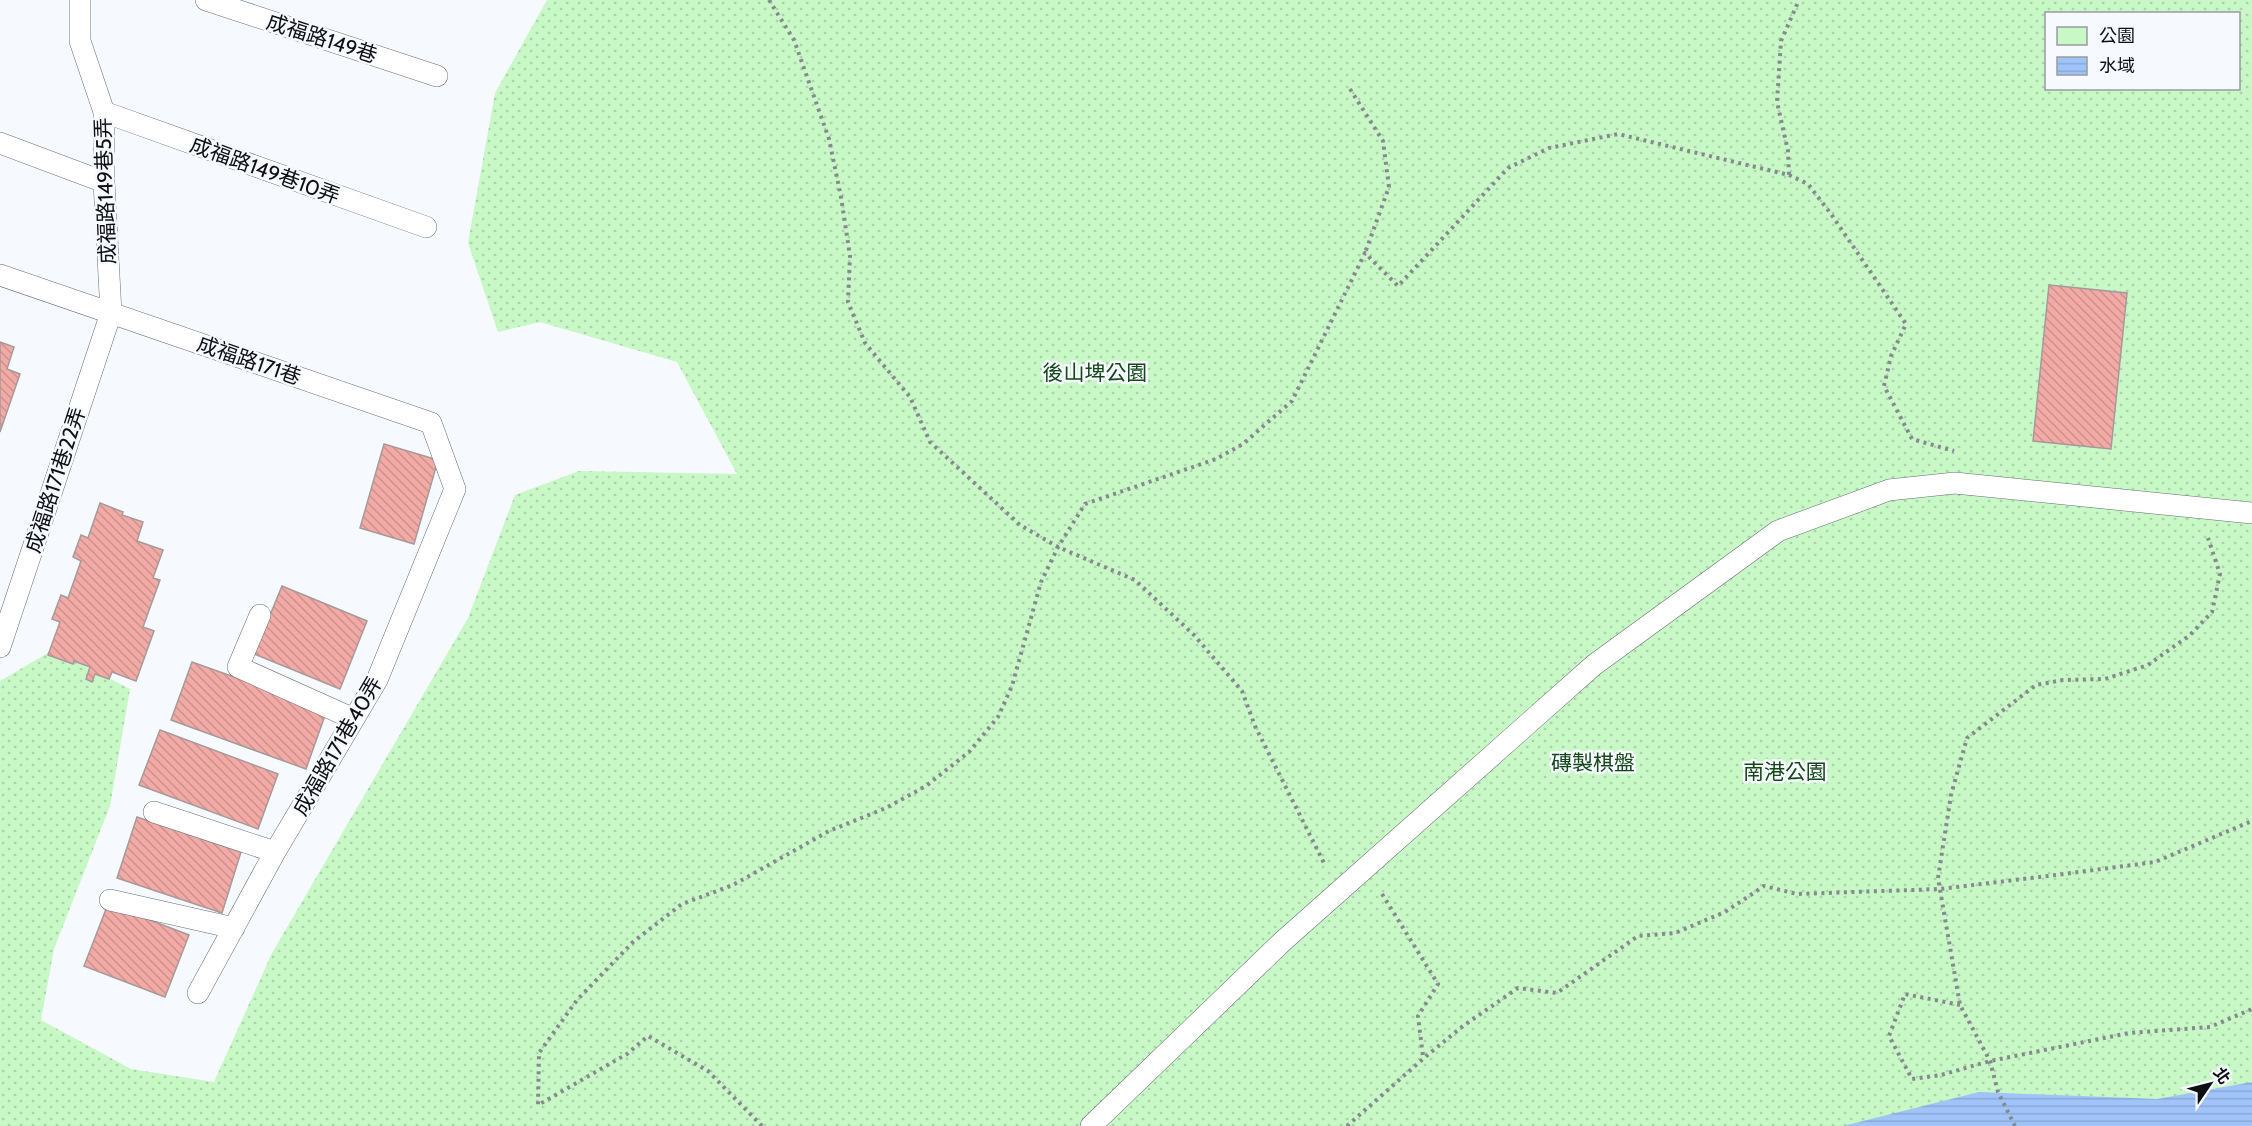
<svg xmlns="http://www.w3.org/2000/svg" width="2252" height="1126" font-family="Cabin,'Noto Sans TC',sans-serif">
<defs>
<pattern id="green-dots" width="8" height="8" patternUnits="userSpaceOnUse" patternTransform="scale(1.5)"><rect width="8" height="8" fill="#c7f8c6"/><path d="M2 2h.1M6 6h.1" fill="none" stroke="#aad3a9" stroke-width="1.8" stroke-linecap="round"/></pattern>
<pattern id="water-rules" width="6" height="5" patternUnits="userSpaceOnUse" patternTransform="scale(1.5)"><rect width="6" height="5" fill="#a0c4f9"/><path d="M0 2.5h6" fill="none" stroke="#89a7d4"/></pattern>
<pattern id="building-back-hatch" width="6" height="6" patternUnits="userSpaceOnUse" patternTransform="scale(1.5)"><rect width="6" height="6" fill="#f2aaa6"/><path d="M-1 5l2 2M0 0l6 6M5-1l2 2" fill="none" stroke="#ce918e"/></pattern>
</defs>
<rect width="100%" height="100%" fill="#f6f9fe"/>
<path fill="url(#green-dots)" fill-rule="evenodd" d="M547,0H2252V1126H0V681L53,650L130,689L110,806L54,949L41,1020L131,1069L214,1082L272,953L468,618L515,495L579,471L737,474L677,362L540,322L498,332L468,243L495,93ZM2046,14H2238V88H2046Z"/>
<path fill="url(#water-rules)" d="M2252,1082V1126H1843L1979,1092L2157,1099Z"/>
<path fill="url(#building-back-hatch)" stroke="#a59a99" stroke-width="1.5" d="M2049,285L2127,293L2111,449L2033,441Z
M0,342L14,347L7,369L20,374L0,432Z
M384,444L438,460L414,544L360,528Z
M100,503L123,512L122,515L143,522L137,541L163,550L153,578L160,580L143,627L154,631L136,681L112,672L109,679L95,674L92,682L86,679L90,667L74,661L73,664L48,655L60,622L52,619L61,595L68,598L81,561L73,557L81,535L88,538Z
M282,586L367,621L340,689L254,654Z
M192,662L327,710L306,769L171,720Z
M160,730L278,774L258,829L139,785Z
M137,817L241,852L222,913L117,878Z
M108,904L189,935L165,997L84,966Z"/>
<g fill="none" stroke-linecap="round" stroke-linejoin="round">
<defs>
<path id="service" d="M206,0L437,76
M104,112L426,227
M0,143L104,182
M0,275L431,423L455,489L377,680L275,852L198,993
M260,615L238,667L354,719
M0,647L111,313L104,182V112L80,41V0
M154,812L275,852
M110,900L234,928
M1091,1126L1282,942L1594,665L1778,531L1889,490L1955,483L2252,513"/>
</defs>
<use href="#service" stroke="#686d74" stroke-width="22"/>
<path stroke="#86898d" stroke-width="4" stroke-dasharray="3 4.5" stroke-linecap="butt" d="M769,0L794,40L829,139L841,197L850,256L848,302L865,343L910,397L930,442L1020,525L1058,547L1135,580L1194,635L1242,691L1255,726L1324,863
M1350,89L1383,141L1389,187L1365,253
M1789,175L1808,184L1831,214L1906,324L1891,356L1884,386L1912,439L1954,451
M1382,894L1438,984L1418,1016L1423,1057
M1960,1005L1905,994L1889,1036L1912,1079L1941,1075L1990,1061L2129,1033L2210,1027L2252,1009
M762,1126L708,1071L648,1036L627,1054L538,1105L539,1053L577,1000L633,942L682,904L733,885L829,831L886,808L926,786L969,752L998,717L1012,686L1041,582L1058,547L1085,504L1216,459L1243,444L1292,401L1365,253L1398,286L1508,168L1549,148L1618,134L1789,175L1788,151L1777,102L1781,41L1799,0
M1347,1126L1424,1058L1463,1026L1518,988L1557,993L1638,936L1675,933L1725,912L1764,886L1797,894L1940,889L2056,875L2155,862L2252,821
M2015,1126L1998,1092L1990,1061L1960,1005L1938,878L1951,795L1967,738L2036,685L2063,680L2105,679L2148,665L2190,635L2212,612L2220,574L2208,538"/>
<use href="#service" stroke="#fff" stroke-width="21"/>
</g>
<g text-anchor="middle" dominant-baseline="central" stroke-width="5" stroke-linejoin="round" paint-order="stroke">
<g font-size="21" fill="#0d0f12" stroke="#f6f9fe">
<text transform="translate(322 38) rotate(18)">成福路149巷</text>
<text transform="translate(265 170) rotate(20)">成福路149巷10弄</text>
<text transform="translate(105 191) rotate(-92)">成福路149巷5弄</text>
<text transform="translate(249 360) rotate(19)">成福路171巷</text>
<text transform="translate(55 480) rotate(-72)">成福路171巷22弄</text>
<text transform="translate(337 746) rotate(-60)">成福路171巷40弄</text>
</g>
<g font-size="21" fill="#144719" stroke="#f6f9fe">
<text x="1095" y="372">後山埤公園</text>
<text x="1593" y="762">磚製棋盤</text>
<text x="1785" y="771">南港公園</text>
</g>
</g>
<rect x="2045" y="12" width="195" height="78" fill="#f6f9fe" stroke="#999ba0" stroke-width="1.5"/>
<rect x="2057" y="27" width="30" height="18" fill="#c7f8c6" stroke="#999ba0" stroke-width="1.5"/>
<text x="2099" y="42" font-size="18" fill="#0d0f12">公園</text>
<rect x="2057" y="57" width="30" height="18" fill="url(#water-rules)" stroke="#999ba0" stroke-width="1.5"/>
<text x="2099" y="72" font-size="18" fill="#0d0f12">水域</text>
<g transform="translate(2210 1084) rotate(55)" stroke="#f6f9fe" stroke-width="4.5" paint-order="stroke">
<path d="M0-4.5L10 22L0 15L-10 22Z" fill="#0d0f12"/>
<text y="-9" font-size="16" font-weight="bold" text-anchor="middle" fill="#0d0f12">北</text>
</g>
</svg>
